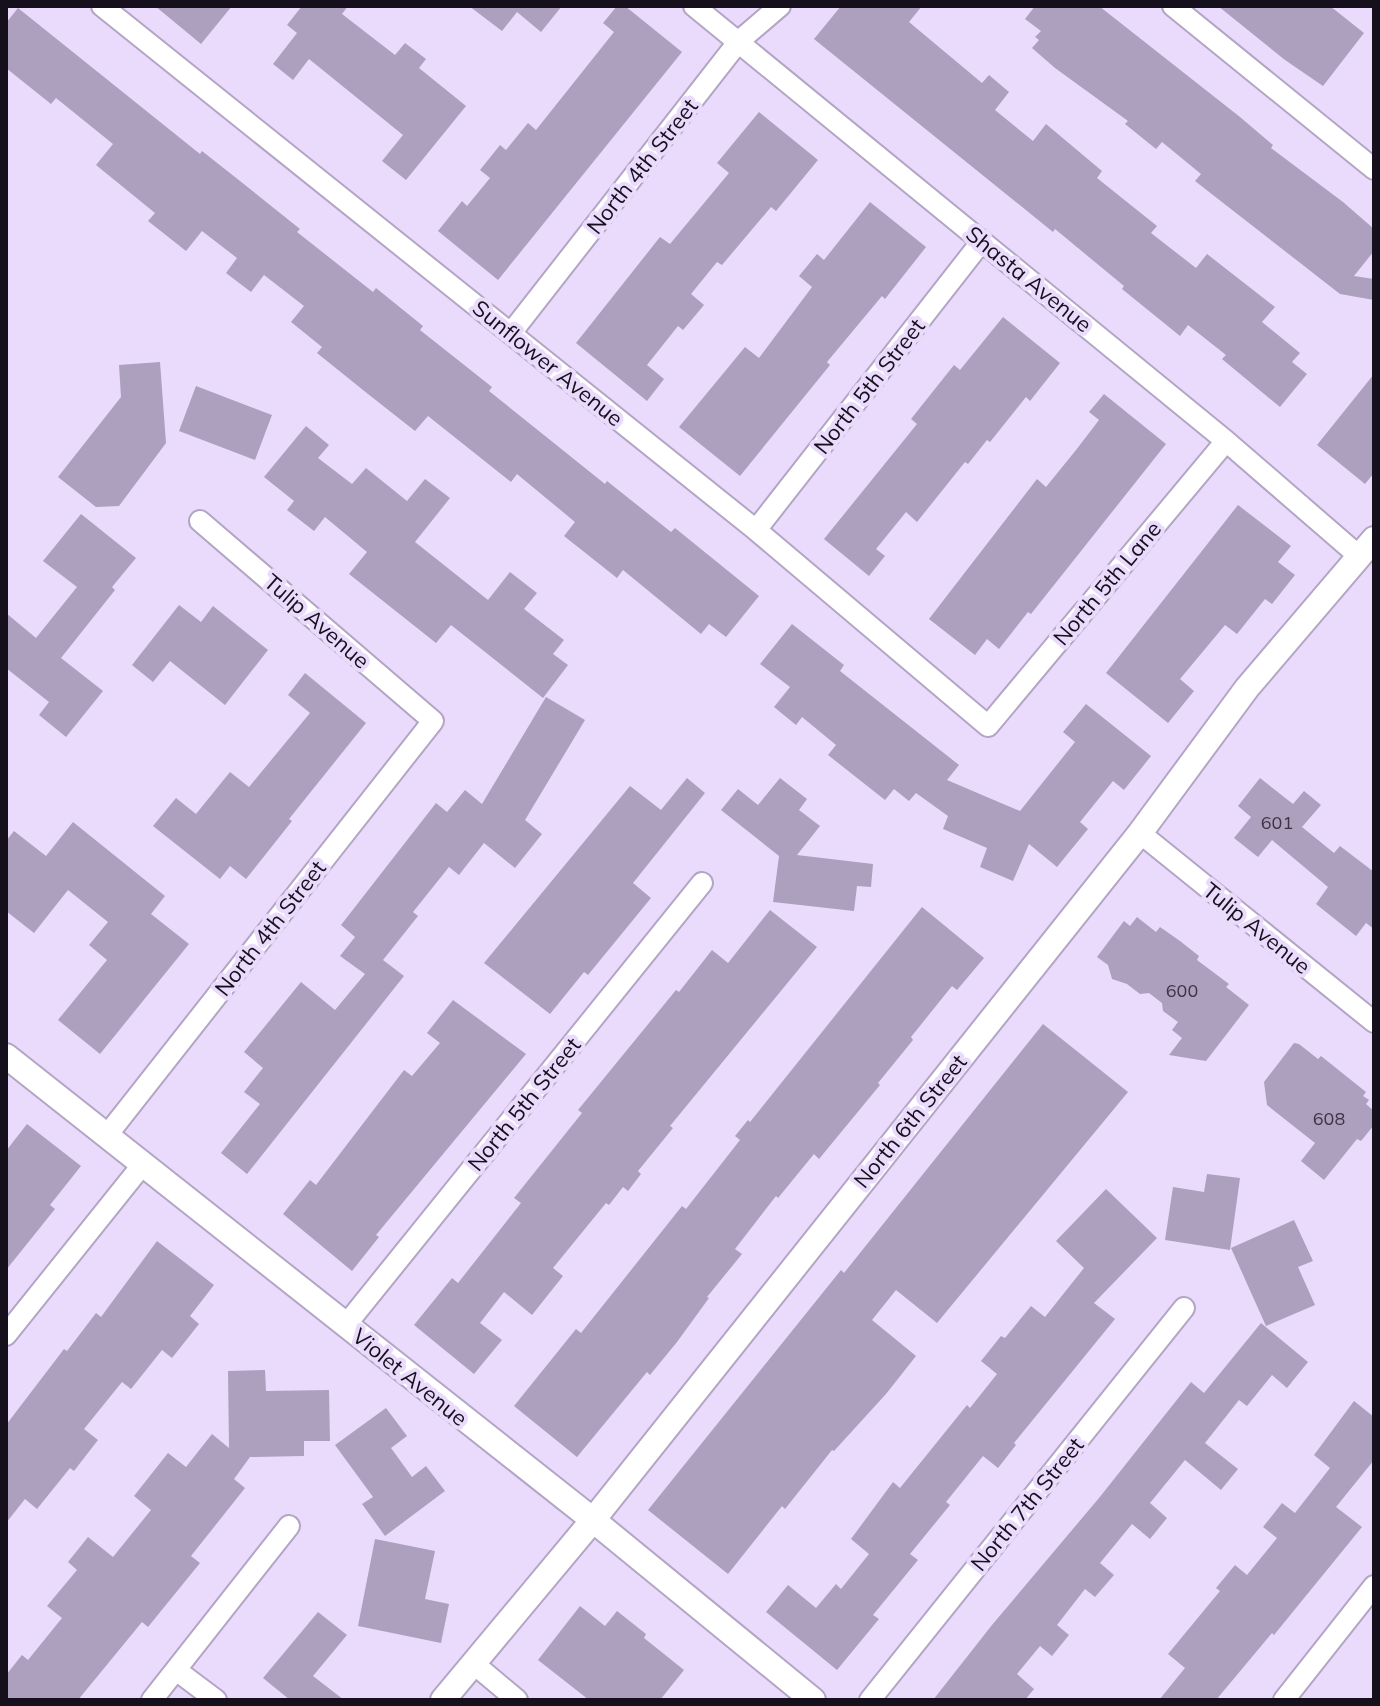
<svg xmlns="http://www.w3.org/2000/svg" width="1380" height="1706" font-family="Mulish,sans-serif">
<rect width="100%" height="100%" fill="#eadbfd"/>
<path fill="#ad9fbe" d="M155,6H232L201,44Z
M302,6H348L342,14L395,55L405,43L426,59L419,68L466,106L406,180L382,161L403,135L309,59L293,80L273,64L297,33L287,25Z
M469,6H562L541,32L517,12L502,31Z
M617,6H625L682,52L498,280L438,231L462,201L467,206L490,178L480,170L500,145L506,150L528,123L536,130L614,32L603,23Z
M841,6H922L909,22L982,83L989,75L1009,92L995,110L1033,141L1046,124L1102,171L1097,178L1157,226L1151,233L1196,268L1207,254L1275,307L1262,322L1300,353L1292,362L1307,374L1280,407L1222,359L1226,355L1188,325L1180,336L1122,289L1124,286L1055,229L1053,232L814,39Z
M1035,6H1099L1240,117L1273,145L1271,148L1343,202L1374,229V251L1354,276L1374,279V300L1340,294L1195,181L1201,174L1162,142L1156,149L1125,124L1128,121L1055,68L1032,48L1039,40L1035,37L1041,31L1025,19Z
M1218,6H1330L1364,33L1323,86L1285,60Z
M18,8L200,154L202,151L240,181L300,229L297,232L373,292L376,288L423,326L420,330L492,387L489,391L605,484L607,481L671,532L675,528L759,596L726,637L709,624L701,634L623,570L617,578L564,536L575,522L517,474L511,482L428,416L415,431L368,394L317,353L322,347L291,322L304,306L264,275L251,292L226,273L237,258L202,231L186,251L148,221L155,213L96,165L113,144L56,98L51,104L6,68V23Z
M759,112L818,160L776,211L771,207L722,265L717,262L691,294L704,305L683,330L678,326L647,365L664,379L647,401L576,343L660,237L670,244L729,173L717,163Z
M870,202L926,247L885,299L882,296L827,362L830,365L740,476L679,427L745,347L759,358L812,287L799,276L817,254L824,260Z
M1003,317L1060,363L1030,401L1026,397L990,442L987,440L968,464L965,462L917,522L906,512L876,549L885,556L869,576L824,539L917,424L911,419L954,365L960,370Z
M160,362L166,443L119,506L96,507L58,477L121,397L119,365Z
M1374,374V473L1365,484L1317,445Z
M196,386L272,415L255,460L179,431Z
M1104,394L1166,444L1031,614L1028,612L999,649L987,639L975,655L929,619L1037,479L1046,487L1076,450L1099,420L1089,412Z
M306,426L329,445L318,458L352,484L366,468L407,501L425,479L450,498L415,542L488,600L510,572L537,593L524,609L564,640L553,654L568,665L543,698L451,625L436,643L349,574L367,552L325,517L314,531L287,510L294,501L264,477Z
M1238,505L1291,546L1278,562L1295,575L1272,604L1265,599L1237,634L1225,625L1180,679L1194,691L1168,723L1106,673Z
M81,514L136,558L112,587L115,590L61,658L103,691L66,737L39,715L49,702L6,668V613L36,638L77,587L43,561Z
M179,605L201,622L213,606L268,650L225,705L170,661L153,682L132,665Z
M792,624L844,665L840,671L959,765L947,780L1020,811L1075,742L1063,732L1086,704L1151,756L1124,790L1113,781L1080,822L1088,829L1057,867L1029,844L1013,881L980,867L987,848L943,829L948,816L916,793L909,801L894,789L885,800L828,755L836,745L802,717L796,725L774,707L790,687L760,664Z
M305,673L366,723L289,819L292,821L246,879L230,866L220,879L153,826L176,798L196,814L230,772L249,787L310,713L288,695Z
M546,697L585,720L525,820L542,834L515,868L484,843L459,875L449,867L413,912L418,916L383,960L404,976L247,1174L221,1153L260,1104L244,1092L263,1068L244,1052L301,982L335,1010L365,974L340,956L355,937L341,925L436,803L447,812L465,790L482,804Z
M687,778L705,793L633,883L651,898L588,975L584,972L550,1014L484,963L630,786L661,810Z
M780,778L807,799L799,810L820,826L797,855L873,864L871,887L857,886L854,911L773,902L779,856L721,810L738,789L758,805Z
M1260,778L1293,804L1304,791L1321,805L1302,827L1334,853L1340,846L1374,872V929L1366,923L1356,936L1316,904L1328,887L1272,840L1258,857L1234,838L1251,817L1238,806Z
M73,822L165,896L151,914L189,944L100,1054L58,1020L107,960L89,945L108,922L68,890L34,933L6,911V841L14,831L46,856Z
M922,907L984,958L957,990L952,986L911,1037L913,1040L878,1083L880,1085L819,1159L814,1154L778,1198L776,1196L735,1249L742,1254L707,1297L709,1298L677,1342L650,1375L647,1372L577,1457L514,1406L576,1329L581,1333L682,1206L686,1209L740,1140L735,1136L748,1120L750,1122Z
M770,910L817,947L670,1126L673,1128L638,1171L641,1174L628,1191L623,1187L609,1205L606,1203L553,1268L563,1276L532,1315L504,1292L480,1323L502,1340L474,1374L414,1325L452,1278L458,1283L521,1203L514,1198L582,1113L578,1110L676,990L679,992L712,950L728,963Z
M1137,917L1156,932L1160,927L1180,941L1199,956L1197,960L1229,984L1226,987L1249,1005L1206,1061L1169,1055L1182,1038L1172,1030L1178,1022L1163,1011L1162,1003L1149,993L1140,994L1127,984L1112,979L1108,965L1097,957L1124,921L1130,926Z
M453,1000L526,1054L376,1235L379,1237L352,1271L283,1214L310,1180L316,1185L404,1070L412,1076L440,1043L427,1033Z
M1043,1024L1128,1092L937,1323L896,1290L872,1320L916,1356L886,1394L834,1451L832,1450L785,1509L782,1506L728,1574L648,1510L841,1270L844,1273Z
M1294,1043L1299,1044L1318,1059L1321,1056L1366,1092L1363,1096L1369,1100L1366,1104L1374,1111V1125L1361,1141L1357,1139L1324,1180L1301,1161L1315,1143L1267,1105L1264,1082Z
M27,1124L81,1166L50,1205L55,1209L6,1270V1151Z
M1207,1174L1240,1178L1230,1250L1165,1240L1173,1187L1204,1192Z
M1106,1189L1157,1238L1094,1303L1115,1319L1014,1443L1016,1445L998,1468L983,1456L946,1502L950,1505L910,1554L918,1560L873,1615L879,1619L837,1670L766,1612L788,1585L816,1608L836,1584L841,1589L869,1554L851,1539L893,1482L900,1488L967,1405L970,1408L997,1374L981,1361L1001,1336L1005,1338L1031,1306L1045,1317L1084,1268L1056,1241Z
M1294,1220L1313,1261L1298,1267L1315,1305L1266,1326L1231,1248Z
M157,1241L214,1285L190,1316L199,1324L172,1358L162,1350L131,1389L122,1382L84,1429L98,1440L74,1471L70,1468L37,1509L25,1499L6,1523V1425L64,1349L67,1351L96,1313L101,1317Z
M1261,1323L1308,1362L1287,1388L1272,1375L1247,1406L1239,1400L1205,1443L1238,1469L1221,1490L1185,1460L1150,1503L1167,1518L1150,1539L1132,1524L1100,1563L1114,1575L1095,1597L1085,1589L1057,1625L1069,1635L1052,1656L1040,1646L1017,1674L1034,1689L1025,1700H933L992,1625L1099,1498L1191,1382L1204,1393Z
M265,1370L266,1391L329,1390L330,1441H304V1456L250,1457L234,1479L245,1488L191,1556L200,1563L148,1627L142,1622L78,1700H6V1675L22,1655L28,1660L62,1618L47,1606L77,1570L68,1562L88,1537L113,1557L151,1510L134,1496L168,1453L186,1467L212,1434L229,1448L228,1371Z
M1354,1401L1374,1417V1460L1336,1507L1362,1527L1274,1635L1272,1633L1216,1700H1159L1185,1668L1168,1654L1220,1591L1216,1588L1235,1565L1247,1575L1277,1538L1263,1527L1282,1503L1295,1513L1330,1468L1314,1455Z
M386,1408L407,1436L391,1448L412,1477L426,1466L445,1491L385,1536L362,1504L373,1497L335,1445Z
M375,1539L435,1551L425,1599L449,1604L441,1643L358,1626Z
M580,1606L605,1626L617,1611L646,1634L644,1638L684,1670L660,1700H589L538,1660Z
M318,1612L347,1635L313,1676L344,1700H290L263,1678Z"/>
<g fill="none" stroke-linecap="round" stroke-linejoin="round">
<defs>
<path id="minor" d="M102,6L756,530L988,726L1226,441
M694,6L1226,441L1360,557
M1173,6L1374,169
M511,333L739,41L780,6
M756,530L982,241
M1140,833L1374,1022
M108,1134L433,721L200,521
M345,1326L702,883
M6,1335L143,1164
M473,1663L517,1700
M176,1670L216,1700
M152,1700L289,1526
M870,1700L1184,1308
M1284,1700L1374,1586"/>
<path id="tertiary" d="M6,1056L593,1520L813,1700
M443,1700L593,1520L1140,833L1247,688L1374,539"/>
</defs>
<use href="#minor" stroke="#b3a5c4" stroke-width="24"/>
<use href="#tertiary" stroke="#b3a5c4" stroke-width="28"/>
<use href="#minor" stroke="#fff" stroke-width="20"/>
<use href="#tertiary" stroke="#fff" stroke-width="24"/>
</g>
<g text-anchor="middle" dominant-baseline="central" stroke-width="8" stroke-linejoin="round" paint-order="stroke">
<g font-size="18" fill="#3c3444">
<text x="1277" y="822">601</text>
<text x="1182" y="990">600</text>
<text x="1329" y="1118">608</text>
</g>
<g font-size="22" fill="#16101c" stroke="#eadbfd">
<text transform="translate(642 166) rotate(-52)">North 4th Street</text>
<text transform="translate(1029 279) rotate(39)">Shasta Avenue</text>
<text transform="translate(548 363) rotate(39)">Sunflower Avenue</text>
<text transform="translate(869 386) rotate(-52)">North 5th Street</text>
<text transform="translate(1107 583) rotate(-50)">North 5th Lane</text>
<text transform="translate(317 621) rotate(41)">Tulip Avenue</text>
<text transform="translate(270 928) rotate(-52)">North 4th Street</text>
<text transform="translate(1257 928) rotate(39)">Tulip Avenue</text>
<text transform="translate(524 1104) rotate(-51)">North 5th Street</text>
<text transform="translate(910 1121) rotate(-51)">North 6th Street</text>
<text transform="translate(410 1377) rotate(39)">Violet Avenue</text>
<text transform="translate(1027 1504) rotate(-51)">North 7th Street</text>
</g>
</g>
<rect width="1380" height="1706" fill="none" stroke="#16101c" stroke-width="16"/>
</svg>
